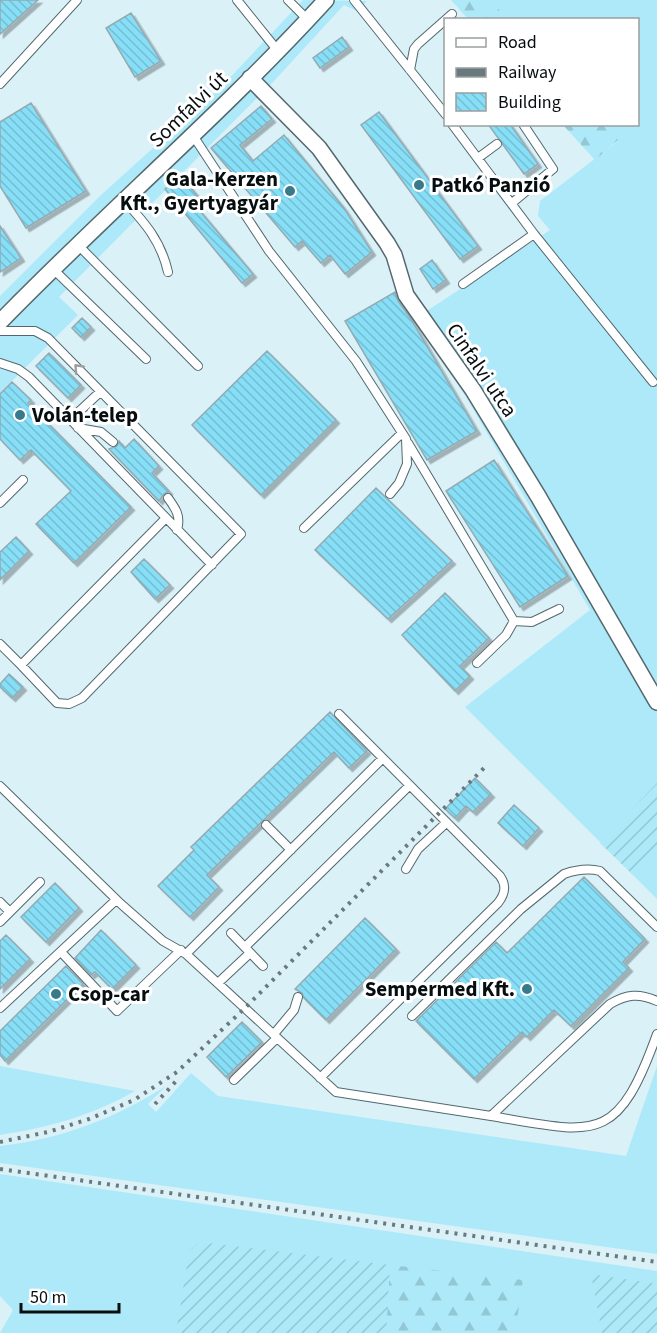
<svg xmlns="http://www.w3.org/2000/svg" width="657" height="1333" font-family="'Source Sans 3',sans-serif">
<defs>
<pattern id="forest-firs" width="22" height="20" patternUnits="userSpaceOnUse" patternTransform="scale(1.5)"><rect width="22" height="20" fill="#ade9f9"/><path d="M5 1l3.5 6h-7zM16 11l3.5 6h-7z" fill="#93c7d4"/></pattern>
<pattern id="garden-furrows" width="10" height="10" patternUnits="userSpaceOnUse" patternTransform="scale(1.5)"><rect width="10" height="10" fill="#ade9f9"/><path d="M-1 1l2-2M0 10L10 0M9 11l2-2" fill="none" stroke="#93c7d4"/></pattern>
<pattern id="building-back-hatch" width="6" height="6" patternUnits="userSpaceOnUse" patternTransform="scale(1.5)"><rect width="6" height="6" fill="#87dff7"/><path d="M-1 5l2 2M0 0l6 6M5-1l2 2" fill="none" stroke="#73bed3"/></pattern>
<filter id="shadow"><feDropShadow dx="3.5" dy="3.5" stdDeviation="0" flood-color="#0004"/></filter>
</defs>
<rect width="100%" height="100%" fill="#daf1f8"/>
<path fill="#ade9f9" d="M303,0L367,1L357,11L344,5L273,82L59,297L78,315L0,393V296L101,195L224,84Z
M490,0H657V899L465,707L590,610L462,390L416,318L550,230L538,216L540,201L618,141L603,125L638,124V20L508,19Z
M0,1066L135,1091C94,1115 47,1128 0,1135Z
M657,1066V1254L0,1163V1146C61,1139 114,1119 166,1086L148,1104L156,1112L191,1073L218,1096L626,1156Z
M0,1174L657,1271V1333H0L13,1310L0,1296Z"/>
<path fill="url(#forest-firs)" d="M451,0H490L508,19H468Z
M563,125H603L618,140L595,160Z
M390,1265L523,1280L515,1333H386Z"/>
<path fill="url(#garden-furrows)" d="M657,783V849L633,875L600,843Z
M199,1242L390,1265L386,1333H176L189,1252Z
M591,1274L657,1284V1333H602Z"/>
<path fill="url(#building-back-hatch)" stroke="#94aab1" stroke-width="1.5" filter="url(#shadow)" d="M0,0H38L0,34Z
M131,13L161,61L135,77L106,28Z
M342,37L349,47L320,68L313,58Z
M31,103L86,191L26,228L0,186V122Z
M261,106L272,119L240,145L253,161L284,135L344,208L372,252L345,274L330,255L321,263L302,241L295,247L211,148Z
M379,112L478,246L460,259L361,125Z
M488,124H510L538,164L524,174Z
M181,176L201,200L195,205L253,274L242,283L165,189Z
M0,226L21,258L0,272Z
M432,260L446,280L433,289L420,269Z
M395,292L398,301L411,319L477,431L427,460L345,321Z
M82,318L91,327L81,337L72,328Z
M267,351L336,420L261,495L192,425Z
M49,353L81,385L68,398L36,366Z
M12,382L31,400L28,403L131,507L74,563L36,524L71,491L31,450L20,460L0,439V394Z
M134,439L159,466L152,473L169,491L164,494L159,501L109,449L117,446L119,441L125,448Z
M494,460L568,576L520,607L446,491Z
M376,488L452,561L388,619L315,550Z
M16,537L29,551L0,580V552Z
M144,559L170,585L155,599L131,572Z
M445,593L489,638L460,666L470,676L455,691L402,635Z
M9,674L23,687L12,698L0,687V684Z
M330,712L367,751L349,768L334,752L207,875L219,887L190,917L158,886L194,850L191,847Z
M475,778L491,794L473,812L466,806L455,818L445,809Z
M514,805L539,828L523,846L498,823Z
M584,877L645,939L623,962L629,968L571,1026L554,1010L527,1037L522,1032L474,1079L416,1021L496,942L507,953Z
M55,883L79,908L46,942L21,917Z
M365,918L396,949L326,1020L304,998L302,993L295,989Z
M101,930L136,965L112,989L95,972L91,975L75,958Z
M6,935L30,959L0,989V941Z
M66,966L83,984L5,1061L0,1055V1031Z
M242,1022L262,1042L226,1077L207,1057Z"/>
<g fill="none" stroke-linecap="round" stroke-linejoin="round">
<defs>
<path id="service" d="M237,0L278,51
M288,0L308,20
M354,0L446,115
M410,70L414,49L418,44L452,14
M0,84L77,0
M452,124L534,234L463,284
M192,134L269,251L356,361L406,439L407,464L399,483L390,494
M478,158L497,144
M124,200C145,223 161,241 168,272
M512,203L553,169L523,124
M534,234L653,382
M77,244L198,366
M52,268L146,359
M0,331H35L48,338L241,534L82,698L69,704L57,703L21,665
M0,363L18,369L29,377L212,565
M70,420L100,392
M78,428L101,432L113,442
M408,443L514,621L532,622L559,609
M168,498C176,509 181,516 177,530
M0,503L23,480
M304,528L402,433
M0,644L21,665L166,518
M477,663L506,635L514,621
M0,786L121,904L163,941L186,954L336,1092L491,1116L610,1004C627,994 639,993 657,1001
M266,825L291,850
M406,869L418,849L446,823
M0,902L10,912
M0,922L40,882
M231,933L263,966
M245,947L409,786
M61,952L117,1011L181,950
M186,954L382,759
M218,983L250,953
M0,1008L116,900
M412,1016L521,909L564,874C576,870 588,868 600,871L657,927
M274,1034L294,1010L298,997
M320,1078L498,903C505,894 507,886 500,876L339,714
M234,1080L277,1038
M491,1116C597,1134 617,1145 657,1034"/>
<path id="minor" d="M250,78L319,148L387,243L394,255L406,295L473,390L538,496L657,702
M0,322C106,213 223,113 326,0"/>
</defs>
<use href="#service" stroke="#54686e" stroke-width="10"/>
<use href="#minor" stroke="#54686e" stroke-width="18"/>
<use href="#service" stroke="#fff" stroke-width="8"/>
<use href="#minor" stroke="#fff" stroke-width="15"/>
<path stroke="#6a797d" stroke-width="4" stroke-dasharray="3 6" stroke-linecap="butt" d="M155,1104L179,1078
M0,1142L48,1132L89,1119L134,1100L177,1072L245,1008L485,767
M0,1169L657,1262"/>
</g>
<defs><path id="oneway-chevron" d="M-2-3.5L2.5 0L-2 3.5" fill="none" stroke-width="1.6" stroke-linecap="round" stroke-linejoin="round" transform="scale(1.5)"/></defs>
<use stroke="#9b9f9f" href="#oneway-chevron" transform="translate(78 368) rotate(-133)"/>
<g fill="#387a8b" stroke="#fff" stroke-width="2">
<circle cx="419" cy="185" r="6"/>
<circle cx="290" cy="191" r="6"/>
<circle cx="20" cy="415" r="6"/>
<circle cx="527" cy="989" r="6"/>
<circle cx="56" cy="994" r="6"/>
</g>
<g text-anchor="middle" dominant-baseline="central" stroke-width="6" stroke-linejoin="round" paint-order="stroke">
<g font-size="21" fill="#060e10" stroke="#fff">
<text transform="translate(188 109) rotate(-44)">Somfalvi út</text>
<text transform="translate(482 370) rotate(56)">Cinfalvi utca</text>
</g>
<g font-size="21" font-weight="bold" fill="#060e10" stroke="#fff" text-anchor="start">
<text x="278" y="179" text-anchor="end">Gala-Kerzen<tspan x="278" dy="24">Kft., Gyertyagyár</tspan></text>
<text x="431" y="185">Patkó Panzió</text>
<text x="32" y="415">Volán-telep</text>
<text x="515" y="989" text-anchor="end">Sempermed Kft.</text>
<text x="68" y="994">Csop-car</text>
</g>
</g>
<rect x="444" y="18" width="195" height="108" fill="#ffffff" stroke="#9b9f9f" stroke-width="1.5"/>
<rect x="456" y="38" width="30" height="9" fill="#ffffff" stroke="#9b9f9f" stroke-width="1.5"/>
<text x="498" y="48" font-size="18" fill="#060e10">Road</text>
<rect x="456" y="68" width="30" height="9" fill="#6a797d" stroke="#9b9f9f" stroke-width="1.5"/>
<text x="498" y="78" font-size="18" fill="#060e10">Railway</text>
<rect x="456" y="93" width="30" height="18" fill="url(#building-back-hatch)" stroke="#9b9f9f" stroke-width="1.5"/>
<text x="498" y="108" font-size="18" fill="#060e10">Building</text>
<path d="M21 1303v9h98v-9" fill="none" stroke="#060e10" stroke-width="3"/>
<text x="30" y="1303" font-size="18" fill="#060e10" stroke="#ffffff" stroke-width="4.5" paint-order="stroke">50 m</text>
</svg>
